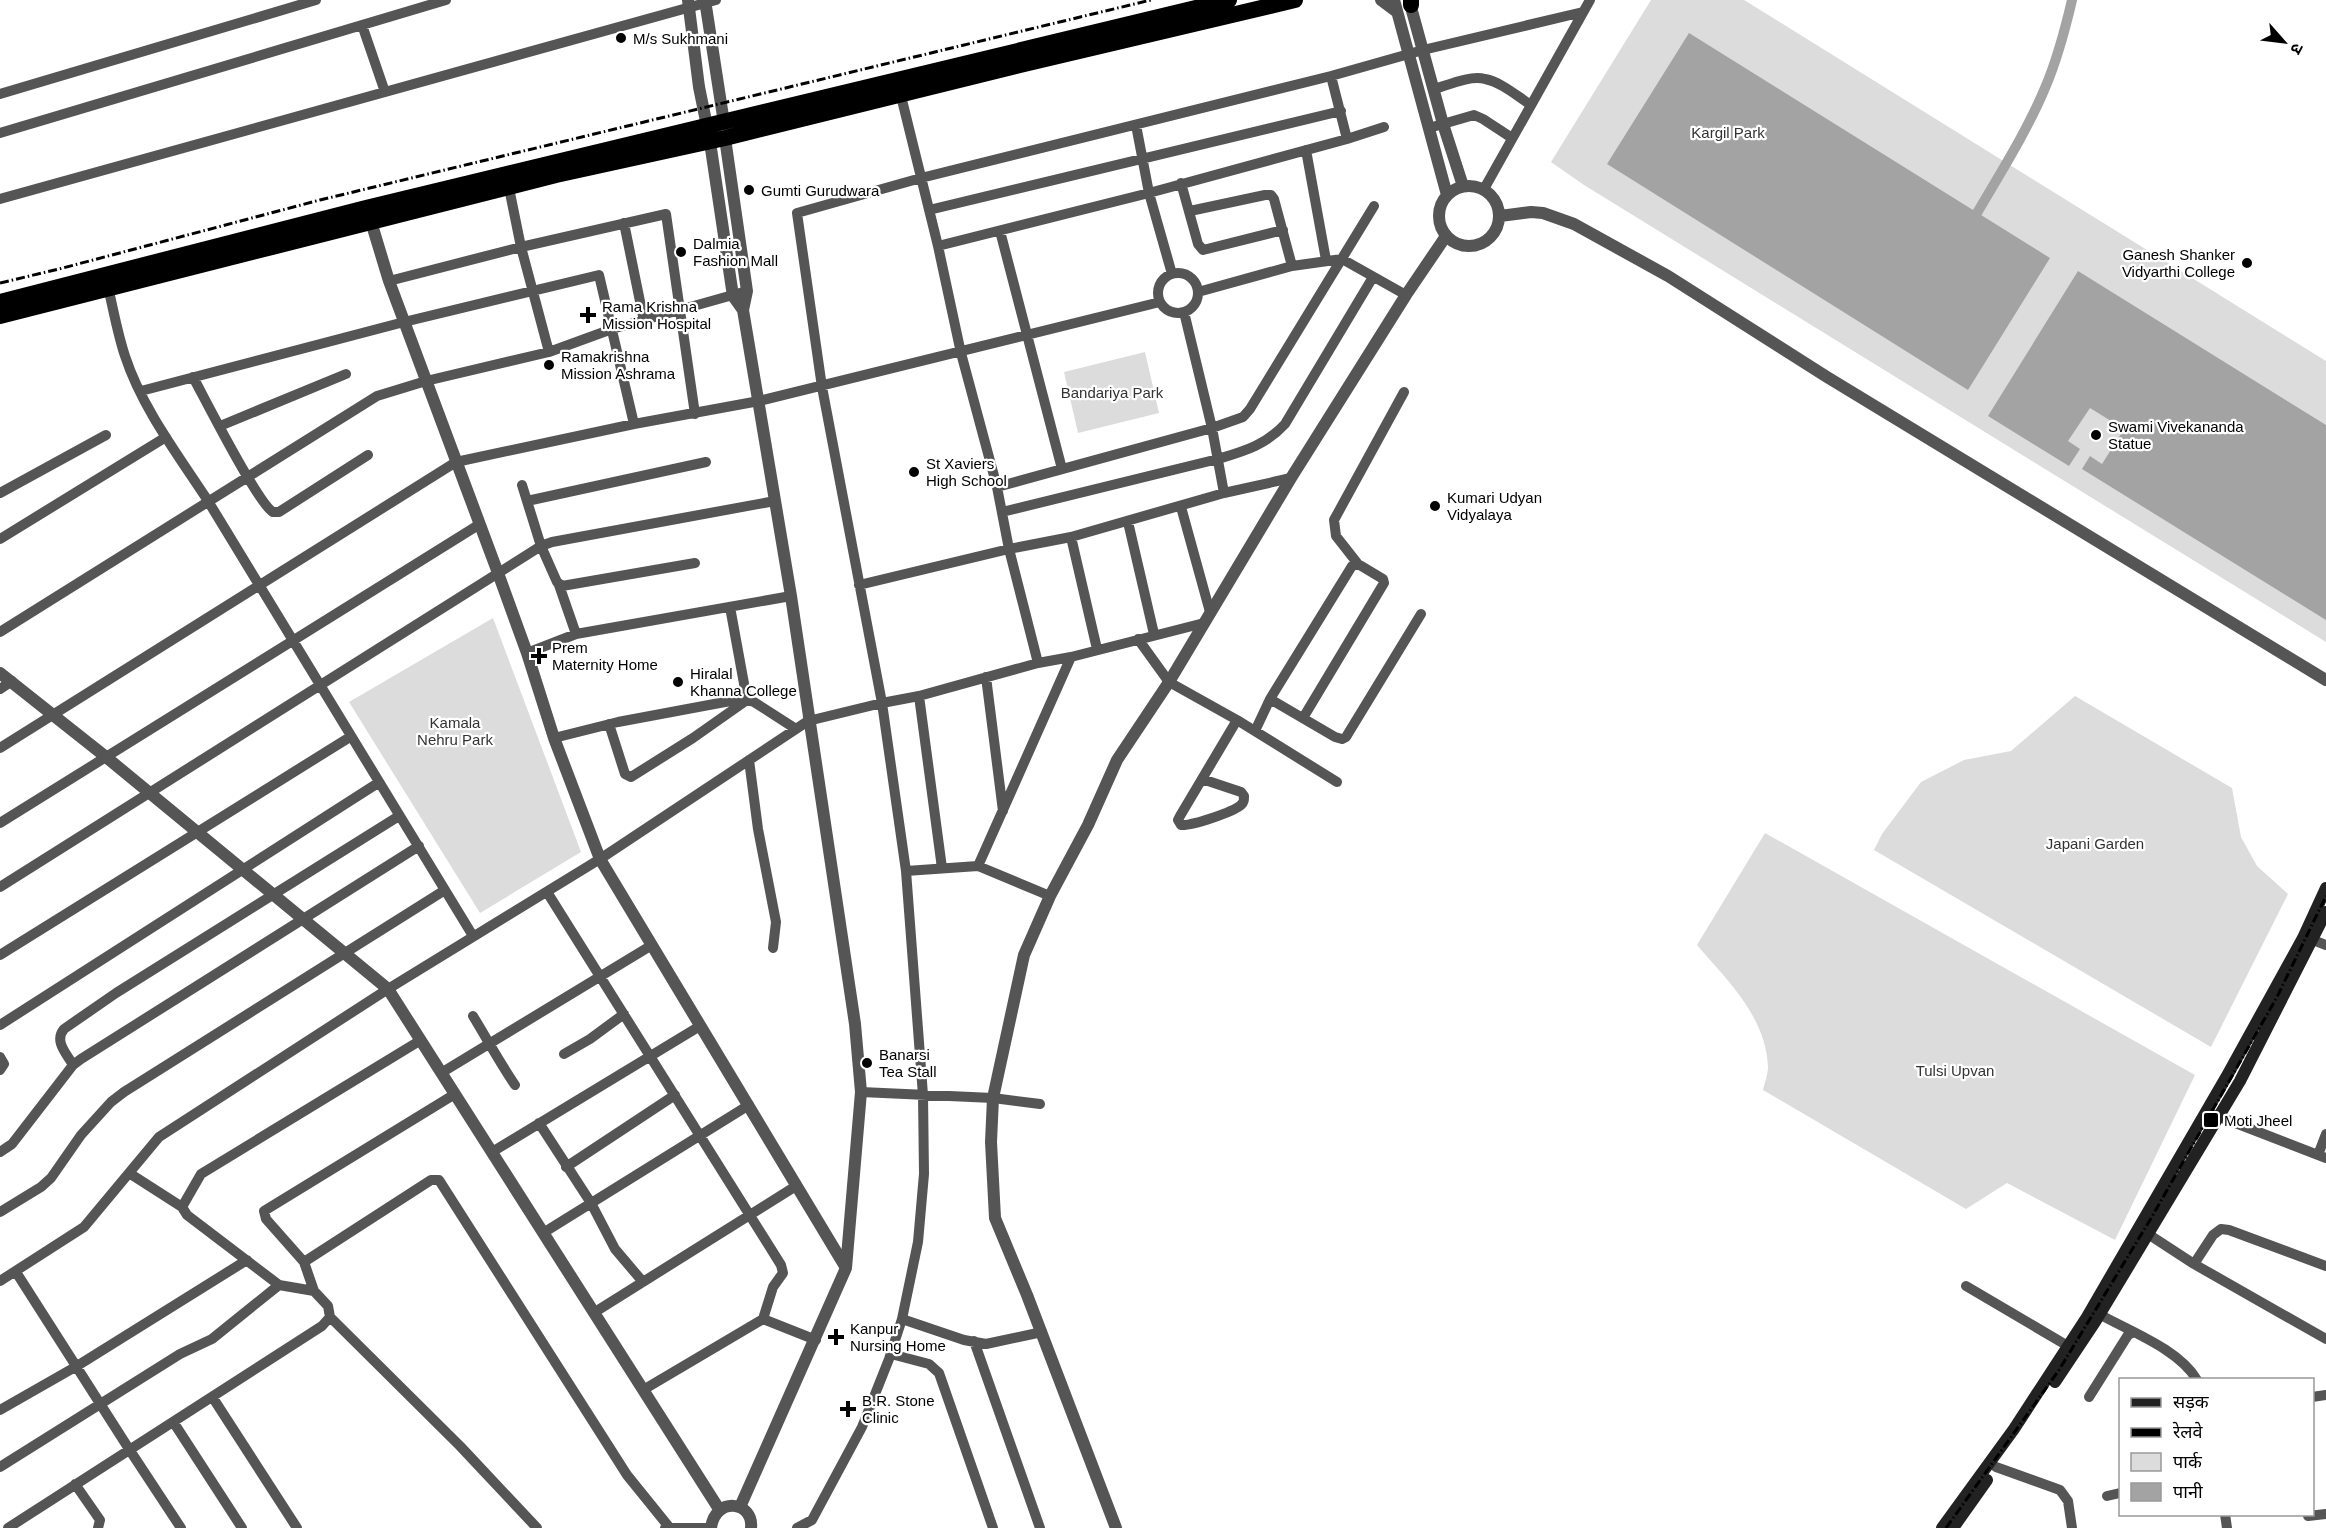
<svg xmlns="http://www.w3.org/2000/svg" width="2326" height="1528" font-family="Arial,'Noto Sans Devanagari',sans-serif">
<rect width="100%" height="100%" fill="#fff"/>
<path fill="#dcdcdc" d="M1651,0H1744L2326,361V642L1584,185L1551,162Z
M1145,352L1159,413L1078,433L1064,372Z
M493,618L581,852L480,913L349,702Z
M2075,696L2232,788L2241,837L2257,866L2288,894L2211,1047L1874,850L1882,834L1921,782L1964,760L2011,751Z
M1765,833L2195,1075L2115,1240L2007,1183L1966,1209L1763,1090C1765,1082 1768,1074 1768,1067C1766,1017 1728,981 1697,945Z"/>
<path fill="#a3a3a3" d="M1689,33L2050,258L1968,390L1607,164Z
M2078,271L2326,425V620L2082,469L2090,456L2102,464L2124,429L2090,408L2068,441L2080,449L2069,466L1988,416Z"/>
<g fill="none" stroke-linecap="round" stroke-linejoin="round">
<path stroke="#a3a3a3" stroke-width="10" d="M1977,213C2001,172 2027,131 2045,88C2057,60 2065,30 2072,0"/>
<path stroke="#555" stroke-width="10" d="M362,25L385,92
M1434,89C1448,85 1470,75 1485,79C1501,82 1517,96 1531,105
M0,94L316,0
M901,96L938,246L961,353L997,487L1009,549L1038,663
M1136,125L1149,193L1172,274
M1429,128L1474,115L1483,119L1512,138
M0,133L446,0
M1347,139L1384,127
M1306,150L1326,260
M508,183L521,247L549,352
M1181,183L1198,244L1203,250L1283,230
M1484,189L1590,0
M0,199L716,0
M929,210L1341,111
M1190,211L1265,195H1271L1274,199L1292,266
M624,223L644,321
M1000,231L1062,469
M938,246L1149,193L1347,139L1331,76
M1158 293a20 20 0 1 1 40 0a20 20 0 1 1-40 0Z
M389,281L521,247L666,214L695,414
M107,283C113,307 117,332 125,356C142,408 178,455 208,501L473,936
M1198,292L1292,266L1342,259L1406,295
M1184,312L1212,428L1224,493
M193,377C205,399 258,504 273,512H279L368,455
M141,391L404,322L599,275L634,424
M220,426L346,374
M522,485L541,546L557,582L562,586L695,563
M997,487L1212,428L1243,417L1250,409L1374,206
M0,493L106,435
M527,501L706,462
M1181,507L1210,612
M1002,512L1218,459C1244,451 1266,445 1285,424L1373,277
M1128,522L1154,634
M1071,537L1097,649
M0,539L166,437
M1358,564L1336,536L1334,520L1404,392
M559,585L576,634
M859,585L1009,549L1071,537L1224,493L1291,478
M0,632L377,396L426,381L549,352L612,329L747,291
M1138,639L1169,682L1237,720L1337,782
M527,653L576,634L791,596
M986,677L1003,811
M0,689L12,681
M919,696L942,868
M1303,718L1384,583L1383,579L1358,564L1352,566L1270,699L1335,737L1342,739L1346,737L1421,614
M609,724L625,774L631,777L693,738L747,700L730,607
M1255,731L1270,699
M554,738L618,722L741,699L754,702L796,729
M0,748L456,462L634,424L759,401L1160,302
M749,760L758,829L776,922L773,948
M1202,779L1241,792L1244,796C1244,800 1244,802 1241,805C1233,812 1192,826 1181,825L1178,820L1180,816L1237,720
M0,823L480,524
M978,866L1071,657
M906,871L978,866L1050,896
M0,887L541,546L552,542L775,501
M547,892L781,1265L783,1273L773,1287L763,1319
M2313,940L2326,945
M0,955L350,737
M473,1016C487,1039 500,1063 515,1085
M0,1025L378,783
M564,1054L590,1039L624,1014
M0,1057L4,1064L0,1070
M73,1065C66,1053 54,1041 64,1029L116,993L399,816
M441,1073L652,945
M861,1092L993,1098L1040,1104
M2212,1114L2326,1158
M539,1123L591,1203L615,1249L643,1282
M0,1152L12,1144L73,1065L81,1059L419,846
M492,1152L700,1026
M2318,1155L2326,1134
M566,1167L675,1095
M129,1173L182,1207
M0,1212L41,1187L51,1178L81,1135L111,1102L124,1092L445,890
M543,1233L749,1105
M2148,1234L2194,1264L2326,1339
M304,1262L431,1180H439L627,1475L669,1527
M2194,1264L2213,1235L2221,1229L2229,1230L2326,1266
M16,1272L129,1449L181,1528
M0,1281L84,1227L159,1137L388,989L600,859L808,721L882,703L919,696L1038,663L1071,657L1204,623
M1966,1286L2073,1349
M314,1291L279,1285L187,1215L182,1207L201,1174L421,1040
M595,1312L796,1186
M2099,1314C2129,1331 2179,1349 2197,1380
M330,1317L460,1446L537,1528
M902,1319L964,1340L986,1344L1042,1332
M974,1341L1040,1528
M891,1354L929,1364L939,1373L993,1528
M643,1390L763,1319L816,1340
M2089,1397L2128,1335L2132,1333
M2312,1397L2326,1395
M213,1398L297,1528
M0,1410L77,1366L247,1260
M174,1423L242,1528
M0,1467L180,1354L212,1339L279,1285
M1996,1467L2060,1490L2068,1501L2072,1528
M75,1484L100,1520L98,1528
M2107,1496L2120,1493
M2225,1514L2227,1528
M2308,1516L2326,1514
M8,1528C112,1460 218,1394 322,1326L330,1317L328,1306L314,1291L304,1262L266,1219L264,1211L455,1094
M665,1528H711
M797,1528L812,1520L862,1427L889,1359L902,1319L918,1242L924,1174L923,1095L906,871L882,703L822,387L797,213L921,178L1331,76L1423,50L1583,12"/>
<path stroke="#555" stroke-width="12" d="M688,0L699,87L707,126
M705,0L724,123
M1381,0L1397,12
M1394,0L1447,195
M1409,0L1443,124L1463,186
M725,138L747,291L743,310L791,596L855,1024L861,1092L846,1268L740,1507
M710,142L733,296L743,310
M1439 216a30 30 0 1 1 60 0a30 30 0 1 1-60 0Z
M369,215L389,281L498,573L527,653L554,738L600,859L846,1268
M1500,216L1531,212L1543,213L1574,224L1668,276L1827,377L2326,680
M0,673L106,757L388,989L719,1509
M711,1528C715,1496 754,1501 751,1528
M1116,1528L1027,1295L995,1218L991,1142L993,1098L1024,955L1050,896L1088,825L1117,760L1169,682L1291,478L1406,295L1446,236"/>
<path stroke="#222" stroke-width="12" d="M2055,1382L2095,1322L2240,1081L2326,912
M1942,1528L2014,1429L2087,1317L2228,1074L2303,938L2326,888
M1953,1528L1987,1480"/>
<path stroke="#000" stroke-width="16" d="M1411,5V0
M0,302L366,208L1229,0
M0,316L556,175L725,138L1020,65L1295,0"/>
<path stroke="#000" stroke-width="3" stroke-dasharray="9 3 1.5 3" stroke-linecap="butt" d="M0,283L59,269L320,200L1151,0
M1946,1528L2059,1370L2150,1220L2277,997L2326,896"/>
</g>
<g fill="#000" stroke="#fff" stroke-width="2">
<circle cx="621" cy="38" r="6"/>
<circle cx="749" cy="190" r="6"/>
<circle cx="681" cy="252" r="6"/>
<circle cx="2247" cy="263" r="6"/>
<path d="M585 306h6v6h6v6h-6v6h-6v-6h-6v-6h6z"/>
<circle cx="549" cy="365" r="6"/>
<circle cx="2096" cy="435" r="6"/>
<circle cx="914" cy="472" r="6"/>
<circle cx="1435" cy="506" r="6"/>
<path d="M536 647h6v6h6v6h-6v6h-6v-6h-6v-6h6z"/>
<circle cx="678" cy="682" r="6"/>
<circle cx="867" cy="1063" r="6"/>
<rect x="2203" y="1112" width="16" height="16" rx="3"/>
<path d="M833 1328h6v6h6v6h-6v6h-6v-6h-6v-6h6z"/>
<path d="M845 1400h6v6h6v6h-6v6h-6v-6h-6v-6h6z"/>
</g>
<g text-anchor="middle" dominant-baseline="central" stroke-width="4.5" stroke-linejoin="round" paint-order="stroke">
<g font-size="15" fill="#000" stroke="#fff" text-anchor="start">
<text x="633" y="38">M/s Sukhmani</text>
<text x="761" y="190">Gumti Gurudwara</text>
<text x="693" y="243">Dalmia<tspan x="693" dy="17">Fashion Mall</tspan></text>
<text x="2235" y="254" text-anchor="end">Ganesh Shanker<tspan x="2235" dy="17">Vidyarthi College</tspan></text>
<text x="602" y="306">Rama Krishna<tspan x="602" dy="17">Mission Hospital</tspan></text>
<text x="561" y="356">Ramakrishna<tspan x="561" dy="17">Mission Ashrama</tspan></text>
<text x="2108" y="426">Swami Vivekananda<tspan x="2108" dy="17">Statue</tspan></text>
<text x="926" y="463">St Xaviers<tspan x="926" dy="17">High School</tspan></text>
<text x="1447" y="497">Kumari Udyan<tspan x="1447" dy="17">Vidyalaya</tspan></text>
<text x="552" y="647">Prem<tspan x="552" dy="17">Maternity Home</tspan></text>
<text x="690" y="673">Hiralal<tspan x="690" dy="17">Khanna College</tspan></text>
<text x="879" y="1054">Banarsi<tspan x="879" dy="17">Tea Stall</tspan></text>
<text x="2224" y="1120">Moti Jheel</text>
<text x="850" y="1328">Kanpur<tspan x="850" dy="17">Nursing Home</tspan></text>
<text x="862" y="1400">B.R. Stone<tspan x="862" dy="17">Clinic</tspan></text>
</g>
<g font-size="15" fill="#333" stroke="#fff">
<text x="1728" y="132">Kargil Park</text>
<text x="1112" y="392">Bandariya Park</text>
<text x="455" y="722">Kamala<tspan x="455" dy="17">Nehru Park</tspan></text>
<text x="2095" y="843">Japani Garden</text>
<text x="1955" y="1070">Tulsi Upvan</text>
</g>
</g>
<rect x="2119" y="1378" width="195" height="138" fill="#ffffff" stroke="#999999" stroke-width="1.5"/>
<rect x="2131" y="1398" width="30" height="9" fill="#222222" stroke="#999999" stroke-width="1.5"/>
<text x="2173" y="1408" font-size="18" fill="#000000">सड़क</text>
<rect x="2131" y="1428" width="30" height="9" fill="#000000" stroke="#999999" stroke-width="1.5"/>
<text x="2173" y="1438" font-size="18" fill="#000000">रेलवे</text>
<rect x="2131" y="1453" width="30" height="18" fill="#dcdcdc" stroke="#999999" stroke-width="1.5"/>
<text x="2173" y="1468" font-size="18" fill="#000000">पार्क</text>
<rect x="2131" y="1483" width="30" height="18" fill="#a3a3a3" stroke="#999999" stroke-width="1.5"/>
<text x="2173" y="1498" font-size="18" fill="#000000">पानी</text>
<g transform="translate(2284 42) rotate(118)" stroke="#ffffff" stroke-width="4.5" paint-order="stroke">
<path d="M0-4.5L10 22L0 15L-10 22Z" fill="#000000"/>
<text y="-9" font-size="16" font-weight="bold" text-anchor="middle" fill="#000000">उ</text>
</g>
</svg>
